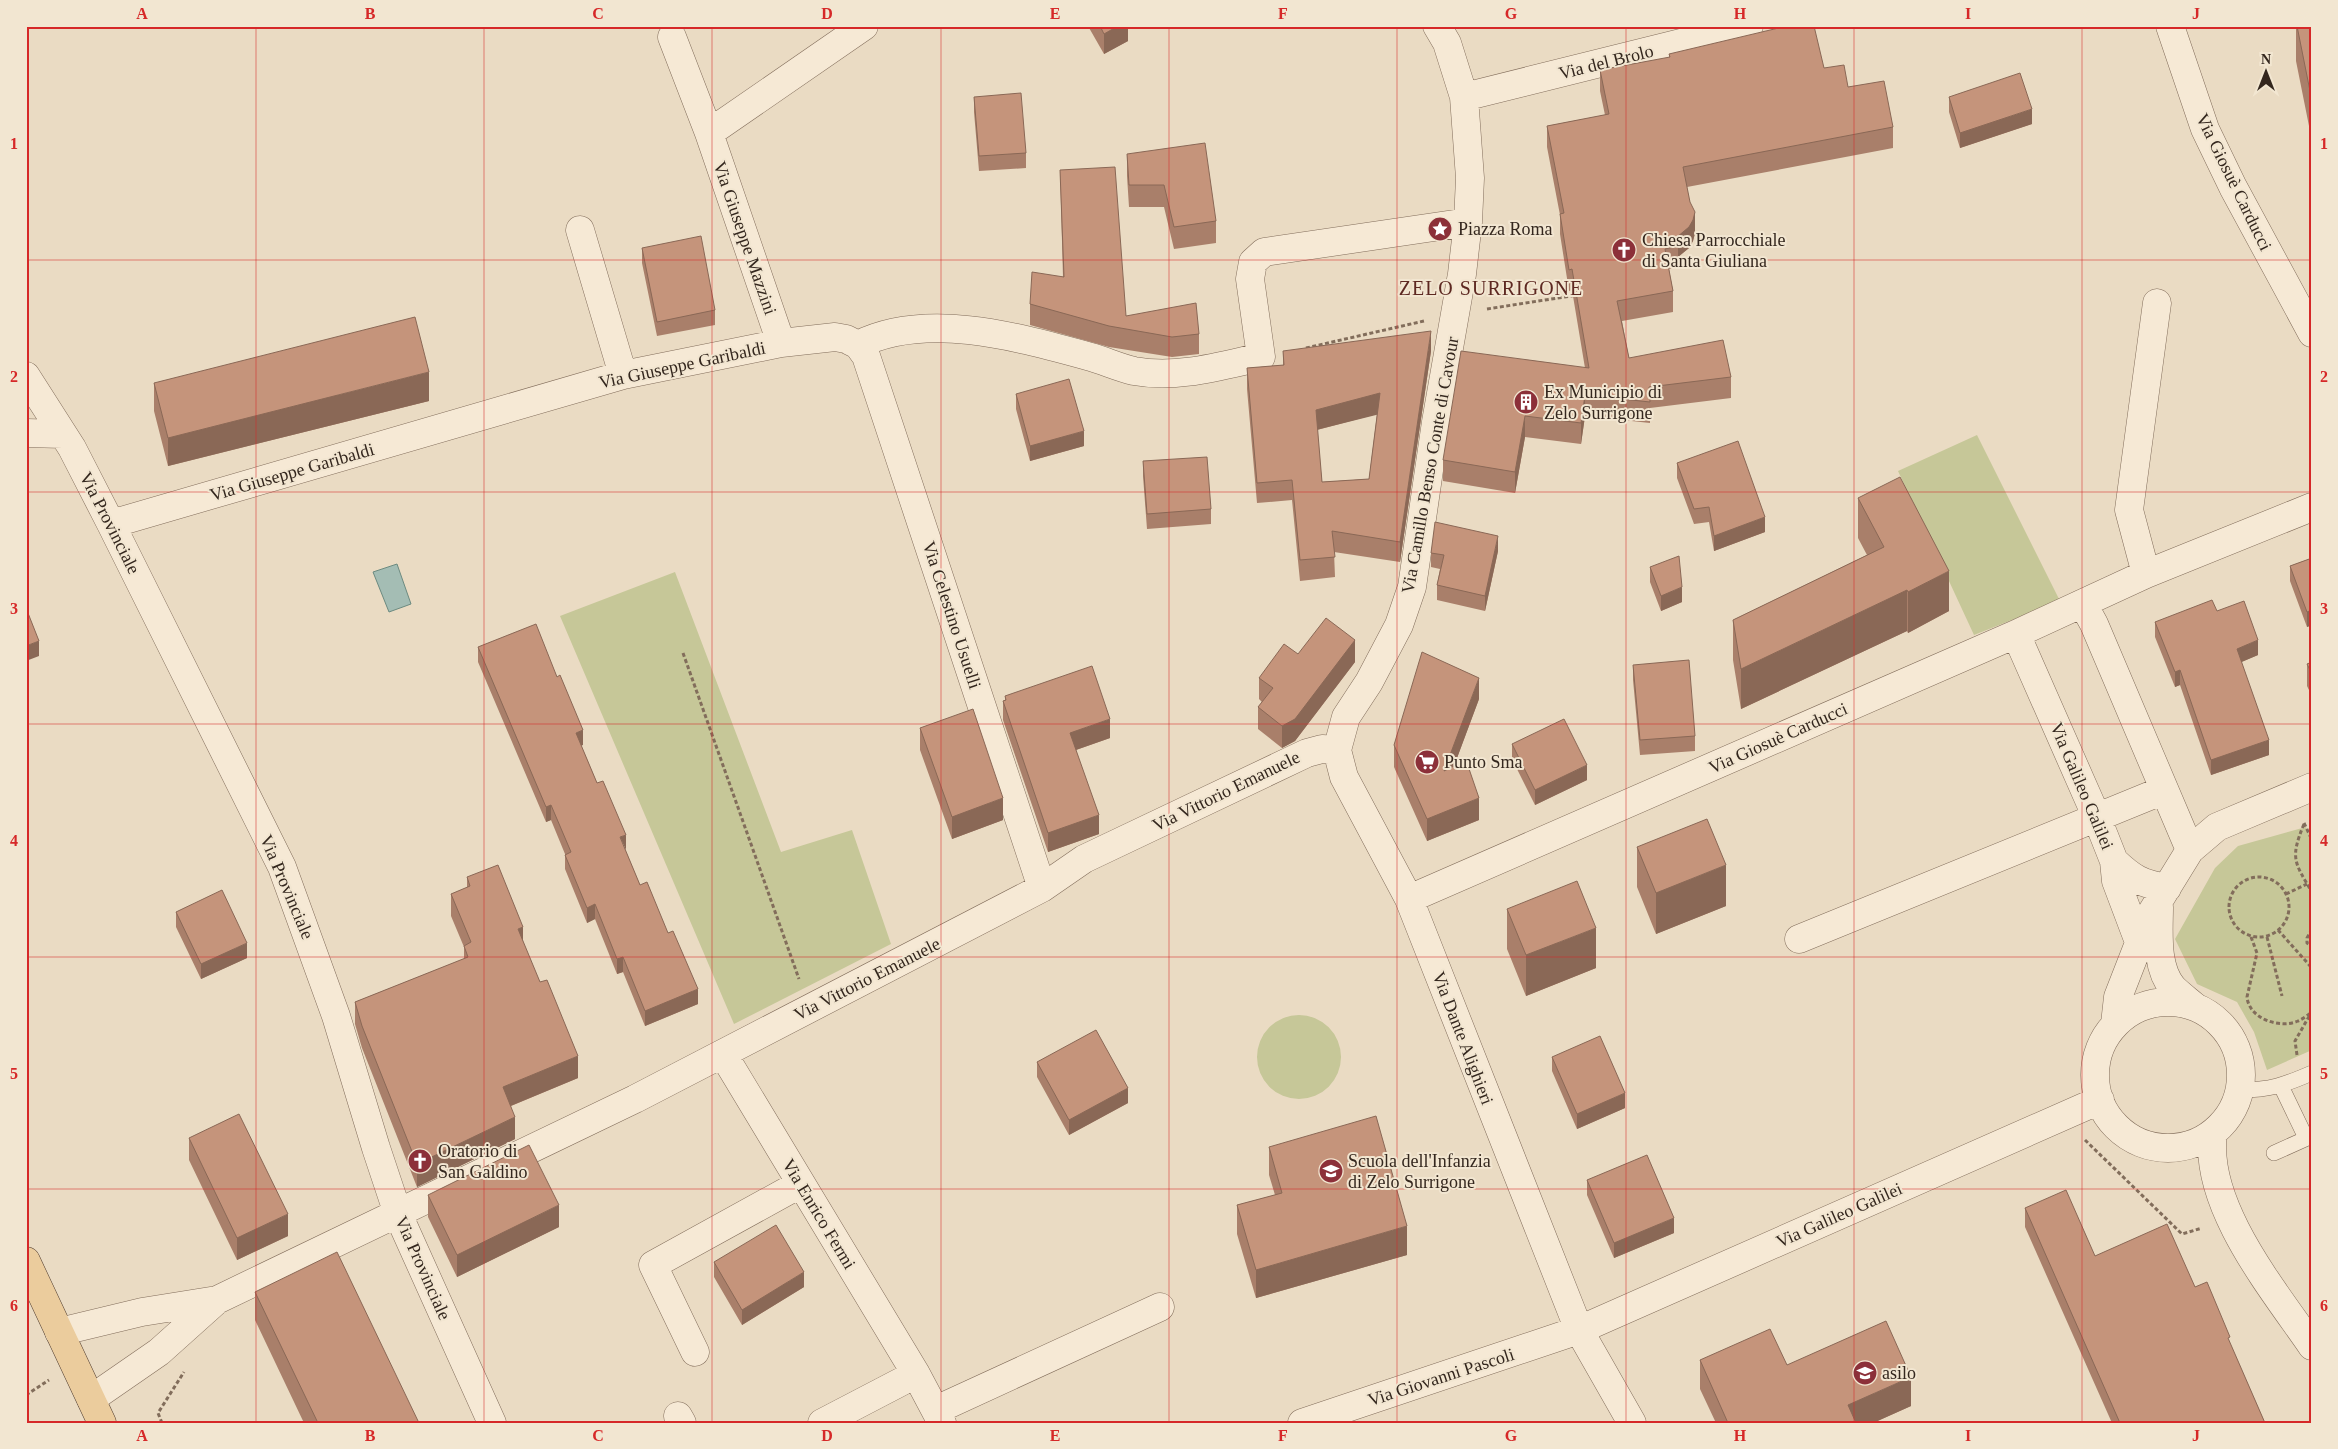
<svg xmlns="http://www.w3.org/2000/svg" width="2338" height="1449" font-family="'Times New Roman',serif">
<rect width="100%" height="100%" fill="#eadbc3"/>
<path fill="#c6c798" d="M1977,435L2060,601L1974,635L1898,471Z
M675,572L781,852L852,830L891,944L734,1024L560,616Z
M2306,827L2312,841V1050L2267,1070L2254,1032L2237,1002L2197,984L2175,939L2215,868L2238,846Z
M1257 1057a42 42 0 1 1 84 0a42 42 0 1 1-84 0Z"/>
<path fill="#a4bdb4" stroke="#6c8a80" d="M397,564L411,604L389,612L373,572Z"/>
<g fill="none" stroke-linecap="round" stroke-linejoin="round">
<defs>
<path id="service" d="M2281,1086L2306,1138
M2240,1090C2271,1090 2284,1085 2312,1073
M2274,1153L2312,1136"/>
<path id="minor" d="M1437,26L1447,43L1464,97L1470,178L1468,222L1462,274L1436,422L1412,587L1399,625L1369,682L1346,717L1337,750L1344,777L1409,899L1579,1330L1632,1423
M2170,26L2205,129L2233,187L2312,333
M672,37L709,133L781,343
M1464,97L1749,26
M709,133L864,26
M580,230L623,375
M858,345L866,356L1042,888
M26,376L72,448L111,524L282,867L336,1016L376,1148L398,1214L492,1423
M26,433L63,434
M111,524L623,375L781,343L835,337L846,339L858,345C927,310 1021,338 1091,357C1105,361 1120,368 1134,371C1177,379 1220,366 1261,357L1250,279L1253,262L1264,252L1468,222
M2146,574L2129,510L2157,303
M2083,604L2094,624L2190,850
M2016,634L2097,818L2114,861L2116,881L2139,942
M2114,861C2132,878 2141,884 2167,888
M1409,899L2016,634L2146,574L2312,507
M2159,907C2159,931 2155,967 2173,988C2179,994 2187,1000 2194,1006
M1799,939L2164,790
M2095 1075a73 73 0 1 1 146 0a73 73 0 1 1-146 0Z
M2115,1024L2118,997L2150,915L2190,850L2217,827L2312,787
M723,1054L916,1374L942,1423
M2213,1133C2203,1205 2273,1289 2312,1346
M59,1332L142,1312L217,1300L635,1099L1042,888L1084,859L1307,753L1322,749L1337,750
M695,1352L653,1265L800,1184
M91,1399L159,1352L217,1300
M936,1410L1160,1307
M678,1416L682,1423
M822,1423L916,1374
M1302,1423L1579,1330L2100,1100"/>
<path id="primary" d="M26,1261L102,1423"/>
</defs>
<use href="#service" stroke="#826d5b" stroke-width="16"/>
<use href="#minor" stroke="#826d5b" stroke-width="29"/>
<use href="#primary" stroke="#503c2f" stroke-width="29"/>
<path stroke="#826d5b" stroke-width="3" stroke-dasharray="4 2.5" stroke-linecap="butt" d="M1487,309L1577,295
M1306,348L1424,321
M683,653L799,979
M2304,823L2312,840
M2304,824C2290,858 2294,862 2312,892
M2229 907a30 30 0 1 1 60 0a30 30 0 1 1-60 0Z
M2286,894L2307,884
M2312,929L2307,938V943L2312,946
M2278,930L2312,968
M2251,937L2257,953L2247,997C2249,1019 2280,1029 2298,1021C2303,1019 2308,1015 2312,1012
M2267,937L2282,996
M2297,1055L2295,1041L2311,1013
M2085,1140L2182,1234L2202,1228
M26,1395L49,1380
M162,1423L158,1413L184,1372"/>
<use href="#service" stroke="#f6e9d5" stroke-width="15"/>
<use href="#minor" stroke="#f6e9d5" stroke-width="28"/>
<use href="#primary" stroke="#ebcc9d" stroke-width="28"/>
</g>
<path fill="#a97f6a" fill-rule="evenodd" d="M1088,26H1128V41L1104,54Z
M2296,26H2312V141L2296,61Z
M1669,54L1824,68L1848,87L1893,127V148L1687,187L1695,233L1693,241L1689,248L1678,257V267L1669,269L1673,291V312L1622,321L1629,358L1731,377V398L1650,408V423L1585,416L1581,444L1525,437L1515,493L1443,481V460L1585,368L1572,290L1569,291L1560,234V215L1547,147V126L1605,115L1600,91V70L1669,58Z
M974,97L1026,153V168L979,171L974,112Z
M1949,97L2032,124L1960,148L1949,112Z
M1127,154L1216,221V243L1174,249L1164,207H1129L1127,176Z
M1060,170L1126,316L1199,334V354L1172,357L1109,347L1030,325V304L1063,277Z
M642,248L715,310V325L657,336L642,263Z
M1283,351H1431L1400,562L1334,552L1335,577L1300,581L1292,500L1257,503L1247,389V368L1283,365ZM1377,414L1369,479L1322,482L1317,430Z
M154,383L429,401L168,466L154,411Z
M1016,394L1084,446L1030,461L1016,409Z
M1143,461L1211,509V524L1147,529L1143,476Z
M1677,463L1765,532L1714,551L1709,522L1694,524L1677,478Z
M1858,498L1949,611L1908,633L1907,631L1741,709L1733,660V620L1867,555L1858,538Z
M1498,551L1485,611L1437,600V585L1440,569L1431,567V553Z
M2312,558V625L2307,627L2290,581V566Z
M1650,567L1682,602L1661,611L1650,582Z
M2217,611L2258,655L2241,662L2269,755L2211,775L2180,685L2175,687L2155,637V622Z
M478,647L583,745H581L640,885L698,1004L645,1026L623,972L617,974L595,919L587,923L565,869V854L551,820L546,822L478,662Z
M1298,654L1355,662L1295,741L1282,748L1258,729V707L1262,702L1259,699V678Z
M2312,662V696L2307,686V664Z
M1633,665L1695,736V751L1640,755L1633,680Z
M1005,696L1110,738L1076,750L1099,834L1048,852L1003,720V701L1005,700Z
M1479,699L1454,766L1479,820L1427,841L1394,767V745Z
M920,728L1003,820L952,839L920,750Z
M1512,744L1587,780L1535,805L1512,759Z
M1637,847L1726,906L1656,934L1637,887Z
M467,877L523,943L578,1078L511,1106L515,1139L417,1187L362,1048L355,1024V1002L464,959V947L451,916V894L467,888Z
M1507,909L1596,968L1526,996L1507,949Z
M176,912L247,958L201,979L176,927Z
M1552,1057L1625,1108L1577,1129L1552,1071Z
M1037,1062L1128,1103L1069,1135L1037,1077Z
M189,1138L288,1236L237,1260L189,1160Z
M1269,1147L1407,1255L1256,1298L1237,1234V1205L1275,1195L1269,1175Z
M1587,1180L1674,1233L1614,1258L1587,1195Z
M428,1195L559,1227L457,1277L428,1217Z
M2025,1208L2095,1256L2195,1287L2230,1344L2265,1423H2112L2025,1227Z
M714,1262L804,1287L742,1325L714,1277Z
M255,1292L419,1423H304L255,1320Z
M1700,1360L1787,1365L1911,1406L1873,1423H1716L1700,1389Z"/>
<path fill="#8a6856" d="M1118,26H1128V41L1104,54V34Z
M2032,109V124L1960,148V133Z
M1695,212V233L1693,241L1689,248L1678,257V246L1677,237Z
M1431,331V351L1400,562V542Z
M429,372V401L168,466V438Z
M1380,393V414L1316,430V410Z
M1585,395V416L1581,444V423Z
M1525,416V437L1515,493V472Z
M1084,431V446L1030,461V446Z
M1765,517V532L1714,551V536Z
M1498,536V551L1485,611V596Z
M1949,571V611L1908,633V592Z
M1682,587V602L1661,611V596Z
M1907,590V631L1741,709V669Z
M2312,610V625L2307,627V612Z
M1355,640V662L1295,741L1282,748V726Z
M2258,640V655L2237,664V649Z
M39,641V656L26,661V646Z
M2180,670V685L2175,687V672Z
M1479,678V699L1444,793V771Z
M1110,719V738L1070,752V733Z
M583,730V745L576,748V733Z
M2269,740V755L2211,775V760Z
M1587,765V780L1535,805V790Z
M1003,798V820L952,839V817Z
M1479,798V820L1427,841V819Z
M551,805V820L546,822V807Z
M1099,815V834L1048,852V833Z
M626,835V850L620,837Z
M1726,865V906L1656,934V893Z
M595,904V919L587,923V908Z
M523,927V949L518,929Z
M1596,928V968L1526,996V955Z
M247,943V958L201,979V964Z
M623,957V972L617,974V959Z
M698,989V1004L645,1026V1011Z
M578,1056V1078L503,1109V1087Z
M1128,1088V1103L1069,1135V1120Z
M1625,1093V1108L1577,1129V1114Z
M515,1117V1139L417,1187V1164Z
M559,1205V1227L457,1277V1255Z
M288,1214V1236L237,1260V1238Z
M1674,1218V1233L1614,1258V1243Z
M1407,1226V1255L1256,1298V1270Z
M804,1272V1287L742,1325V1310Z
M1911,1377V1406L1873,1423H1848V1405Z"/>
<path fill="#c5947b" stroke="#8a6856" fill-rule="evenodd" d="M1100,26H1118L1104,34Z
M1787,26H1814L1824,68L1844,65L1848,87L1884,81L1893,127L1683,167L1690,202L1695,212L1693,220L1689,227L1677,237L1678,246L1665,249L1673,291L1617,301L1629,358L1723,340L1731,377L1649,387L1650,402L1585,395L1581,423L1525,416L1515,472L1443,460L1461,351L1589,368L1572,269L1569,270L1560,214L1564,213L1547,126L1609,114L1600,70L1670,57L1669,54Z
M2297,26H2312V101Z
M2020,73L2032,109L1960,133L1949,97Z
M1021,93L1026,153L979,156L974,97Z
M1205,143L1216,221L1174,227L1164,185H1129L1127,154Z
M1115,167L1126,316L1196,303L1199,334L1172,337L1109,326L1030,304L1032,272L1064,277L1060,170Z
M701,236L715,310L657,322L642,248Z
M415,317L429,372L168,438L154,383Z
M1431,331L1400,542L1332,531L1335,557L1300,560L1292,480L1257,483L1247,368L1284,365L1283,351ZM1380,393L1369,479L1322,482L1316,410Z
M1069,379L1084,431L1030,446L1016,394Z
M1738,441L1765,517L1714,536L1709,507L1694,509L1677,463Z
M1207,457L1211,509L1147,514L1143,461Z
M1900,477L1949,571L1908,592L1907,590L1741,669L1733,620L1884,547L1858,498Z
M1435,522L1498,536L1485,596L1437,585L1444,555L1431,553Z
M1679,556L1682,587L1661,596L1650,567Z
M2312,558V610L2307,612L2290,566Z
M2212,600L2217,611L2244,601L2258,640L2237,649L2269,740L2211,760L2180,670L2175,672L2155,622Z
M26,608L39,641L26,646Z
M1326,618L1355,640L1295,719L1282,726L1258,707L1273,688L1259,678L1284,644L1298,654Z
M536,624L557,677L560,675L583,730L576,733L597,783L603,781L626,835L620,837L640,885L647,882L668,933L673,931L698,989L645,1011L623,957L617,959L595,904L587,908L565,855L571,852L551,805L546,807L478,647Z
M1422,652L1479,678L1444,771L1466,760L1479,798L1427,819L1394,745Z
M1689,660L1695,736L1640,740L1633,665Z
M2312,662V674L2307,664Z
M1092,666L1110,719L1070,733L1099,815L1048,833L1003,701L1006,700L1005,696Z
M973,709L1003,798L952,817L920,728Z
M1564,719L1587,765L1535,790L1512,744Z
M1707,819L1726,865L1656,893L1637,847Z
M498,865L523,927L518,929L540,982L547,980L578,1056L503,1087L515,1117L417,1164L362,1026L355,1002L468,957L464,946L471,942L451,894L470,886L467,877Z
M1577,881L1596,928L1526,955L1507,909Z
M222,890L247,943L201,964L176,912Z
M1096,1030L1128,1088L1069,1120L1037,1062Z
M1600,1036L1625,1093L1577,1114L1552,1057Z
M239,1114L288,1214L237,1238L189,1138Z
M1376,1116L1407,1226L1256,1270L1237,1205L1282,1193L1269,1147Z
M529,1145L559,1205L457,1255L428,1195Z
M1647,1155L1674,1218L1614,1243L1587,1180Z
M2066,1190L2095,1256L2167,1224L2195,1287L2207,1282L2230,1337L2228,1338L2265,1423H2120L2025,1208Z
M776,1225L804,1272L742,1310L714,1262Z
M337,1252L419,1423H318L255,1292Z
M1886,1321L1911,1377L1848,1405L1856,1423H1728L1700,1360L1770,1329L1787,1365Z"/>
<path fill="none" stroke="#d62828" stroke-width="1" stroke-opacity="0.55" d="M256,26V1423M484,26V1423M712,26V1423M941,26V1423M1169,26V1423M1397,26V1423M1626,26V1423M1854,26V1423M2082,26V1423M26,260H2312M26,492H2312M26,724H2312M26,957H2312M26,1189H2312"/>
<defs>
<symbol id="sight-disc" viewBox="-11 -11 22 22"><circle r="9.5" fill="#8c3039" stroke="#f2e6d1"/><path d="M0-6L1.8-2.2L6-1.7L2.9 1.2L3.7 5.4L0 3.3L-3.7 5.4L-2.9 1.2L-6-1.7L-1.8-2.2Z" fill="#fff"/></symbol>
<symbol id="church-disc" viewBox="-11 -11 22 22"><circle r="9.5" fill="#8c3039" stroke="#f2e6d1"/><path d="M-1.2-6h2.4v3.5h3.3v2.4h-3.3V6h-2.4V-.1h-3.3v-2.4h3.3Z" fill="#fff"/></symbol>
<symbol id="building-disc" viewBox="-11 -11 22 22"><circle r="9.5" fill="#8c3039" stroke="#f2e6d1"/><path d="M-4-6H4V6H1V3H-1V6H-4ZM-2.5-4.3h1.7v1.8h-1.7ZM.8-4.3h1.7v1.8H.8ZM-2.5-1h1.7V.8h-1.7ZM.8-1h1.7V.8H.8Z" fill="#fff"/></symbol>
<symbol id="supermarket-disc" viewBox="-11 -11 22 22"><circle r="9.5" fill="#8c3039" stroke="#f2e6d1"/><path d="M-6-5.5h2.5l.6 2H6L4.5 2H-2.5L-4.4-4H-6ZM-1.5 3.2a1.3 1.3 0 1 0 .1 0ZM3 3.2a1.3 1.3 0 1 0 .1 0Z" fill="#fff"/></symbol>
<symbol id="school-disc" viewBox="-11 -11 22 22"><circle r="9.5" fill="#8c3039" stroke="#f2e6d1"/><path d="M0-5L7-2L0 1L-7-2ZM-4 1L0 2.5L4 1V4Q0 6-4 4Z" fill="#fff"/></symbol>
</defs>
<g fill-rule="evenodd">
<use href="#sight-disc" x="1426" y="215" width="28" height="28"/>
<use href="#church-disc" x="1610" y="236" width="28" height="28"/>
<use href="#building-disc" x="1512" y="388" width="28" height="28"/>
<use href="#supermarket-disc" x="1413" y="748" width="28" height="28"/>
<use href="#church-disc" x="406" y="1147" width="28" height="28"/>
<use href="#school-disc" x="1317" y="1157" width="28" height="28"/>
<use href="#school-disc" x="1851" y="1359" width="28" height="28"/>
</g>
<g text-anchor="middle" dominant-baseline="central" stroke-width="4" stroke-linejoin="round" paint-order="stroke">
<g font-size="18" fill="#34271e" stroke="#f2e6d1">
<text transform="translate(1606 62) rotate(-14)">Via del Brolo</text>
<text transform="translate(2234 182) rotate(64)">Via Giosuè Carducci</text>
<text transform="translate(745 238) rotate(71)">Via Giuseppe Mazzini</text>
<text transform="translate(682 365) rotate(-12)">Via Giuseppe Garibaldi</text>
<text transform="translate(1430 465) rotate(-80)">Via Camillo Benso Conte di Cavour</text>
<text transform="translate(292 472) rotate(-16)">Via Giuseppe Garibaldi</text>
<text transform="translate(110 523) rotate(63)">Via Provinciale</text>
<text transform="translate(952 615) rotate(72)">Via Celestino Usuelli</text>
<text transform="translate(1778 738) rotate(-24)">Via Giosuè Carducci</text>
<text transform="translate(2082 786) rotate(67)">Via Galileo Galilei</text>
<text transform="translate(1226 791) rotate(-26)">Via Vittorio Emanuele</text>
<text transform="translate(287 887) rotate(67)">Via Provinciale</text>
<text transform="translate(867 979) rotate(-27)">Via Vittorio Emanuele</text>
<text transform="translate(1463 1038) rotate(69)">Via Dante Alighieri</text>
<text transform="translate(819 1214) rotate(59)">Via Enrico Fermi</text>
<text transform="translate(1839 1215) rotate(-24)">Via Galileo Galilei</text>
<text transform="translate(423 1268) rotate(66)">Via Provinciale</text>
<text transform="translate(1441 1377) rotate(-18)">Via Giovanni Pascoli</text>
</g>
<g font-size="18" fill="#34271e" stroke="#f2e6d1" text-anchor="start">
<text x="1458" y="229">Piazza Roma</text>
<text x="1642" y="240">Chiesa Parrocchiale<tspan x="1642" dy="21">di Santa Giuliana</tspan></text>
<text x="1544" y="392">Ex Municipio di<tspan x="1544" dy="21">Zelo Surrigone</tspan></text>
<text x="1444" y="762">Punto Sma</text>
<text x="438" y="1151">Oratorio di<tspan x="438" dy="21">San Galdino</tspan></text>
<text x="1348" y="1161">Scuola dell'Infanzia<tspan x="1348" dy="21">di Zelo Surrigone</tspan></text>
<text x="1882" y="1373">asilo</text>
</g>
<g font-size="20" letter-spacing="1" fill="#5d2821" stroke="#f2e6d1">
<text x="1491" y="288">ZELO SURRIGONE</text>
</g>
</g>
<rect width="2338" height="1449" fill="none" stroke="#f2e6d1" stroke-width="55"/>
<g transform="translate(2266 72)" stroke="#f2e6d1" stroke-width="4" paint-order="stroke">
<path d="M0-4L9 19L0 12L-9 19Z" fill="#34271e"/>
<text y="-8" font-size="14" font-weight="bold" text-anchor="middle" fill="#34271e">N</text>
</g>
<rect x="28" y="28" width="2282" height="1394" fill="none" stroke="#d62828" stroke-width="2"/>
<g font-size="16" text-anchor="middle" font-weight="bold" fill="#d62828">
<text x="142" y="19">A</text>
<text x="370" y="19">B</text>
<text x="598" y="19">C</text>
<text x="827" y="19">D</text>
<text x="1055" y="19">E</text>
<text x="1283" y="19">F</text>
<text x="1511" y="19">G</text>
<text x="1740" y="19">H</text>
<text x="1968" y="19">I</text>
<text x="2196" y="19">J</text>
<text x="14" y="149">1</text>
<text x="2324" y="149">1</text>
<text x="14" y="382">2</text>
<text x="2324" y="382">2</text>
<text x="14" y="614">3</text>
<text x="2324" y="614">3</text>
<text x="14" y="846">4</text>
<text x="2324" y="846">4</text>
<text x="14" y="1079">5</text>
<text x="2324" y="1079">5</text>
<text x="14" y="1311">6</text>
<text x="2324" y="1311">6</text>
<text x="142" y="1441">A</text>
<text x="370" y="1441">B</text>
<text x="598" y="1441">C</text>
<text x="827" y="1441">D</text>
<text x="1055" y="1441">E</text>
<text x="1283" y="1441">F</text>
<text x="1511" y="1441">G</text>
<text x="1740" y="1441">H</text>
<text x="1968" y="1441">I</text>
<text x="2196" y="1441">J</text>
</g>
</svg>
